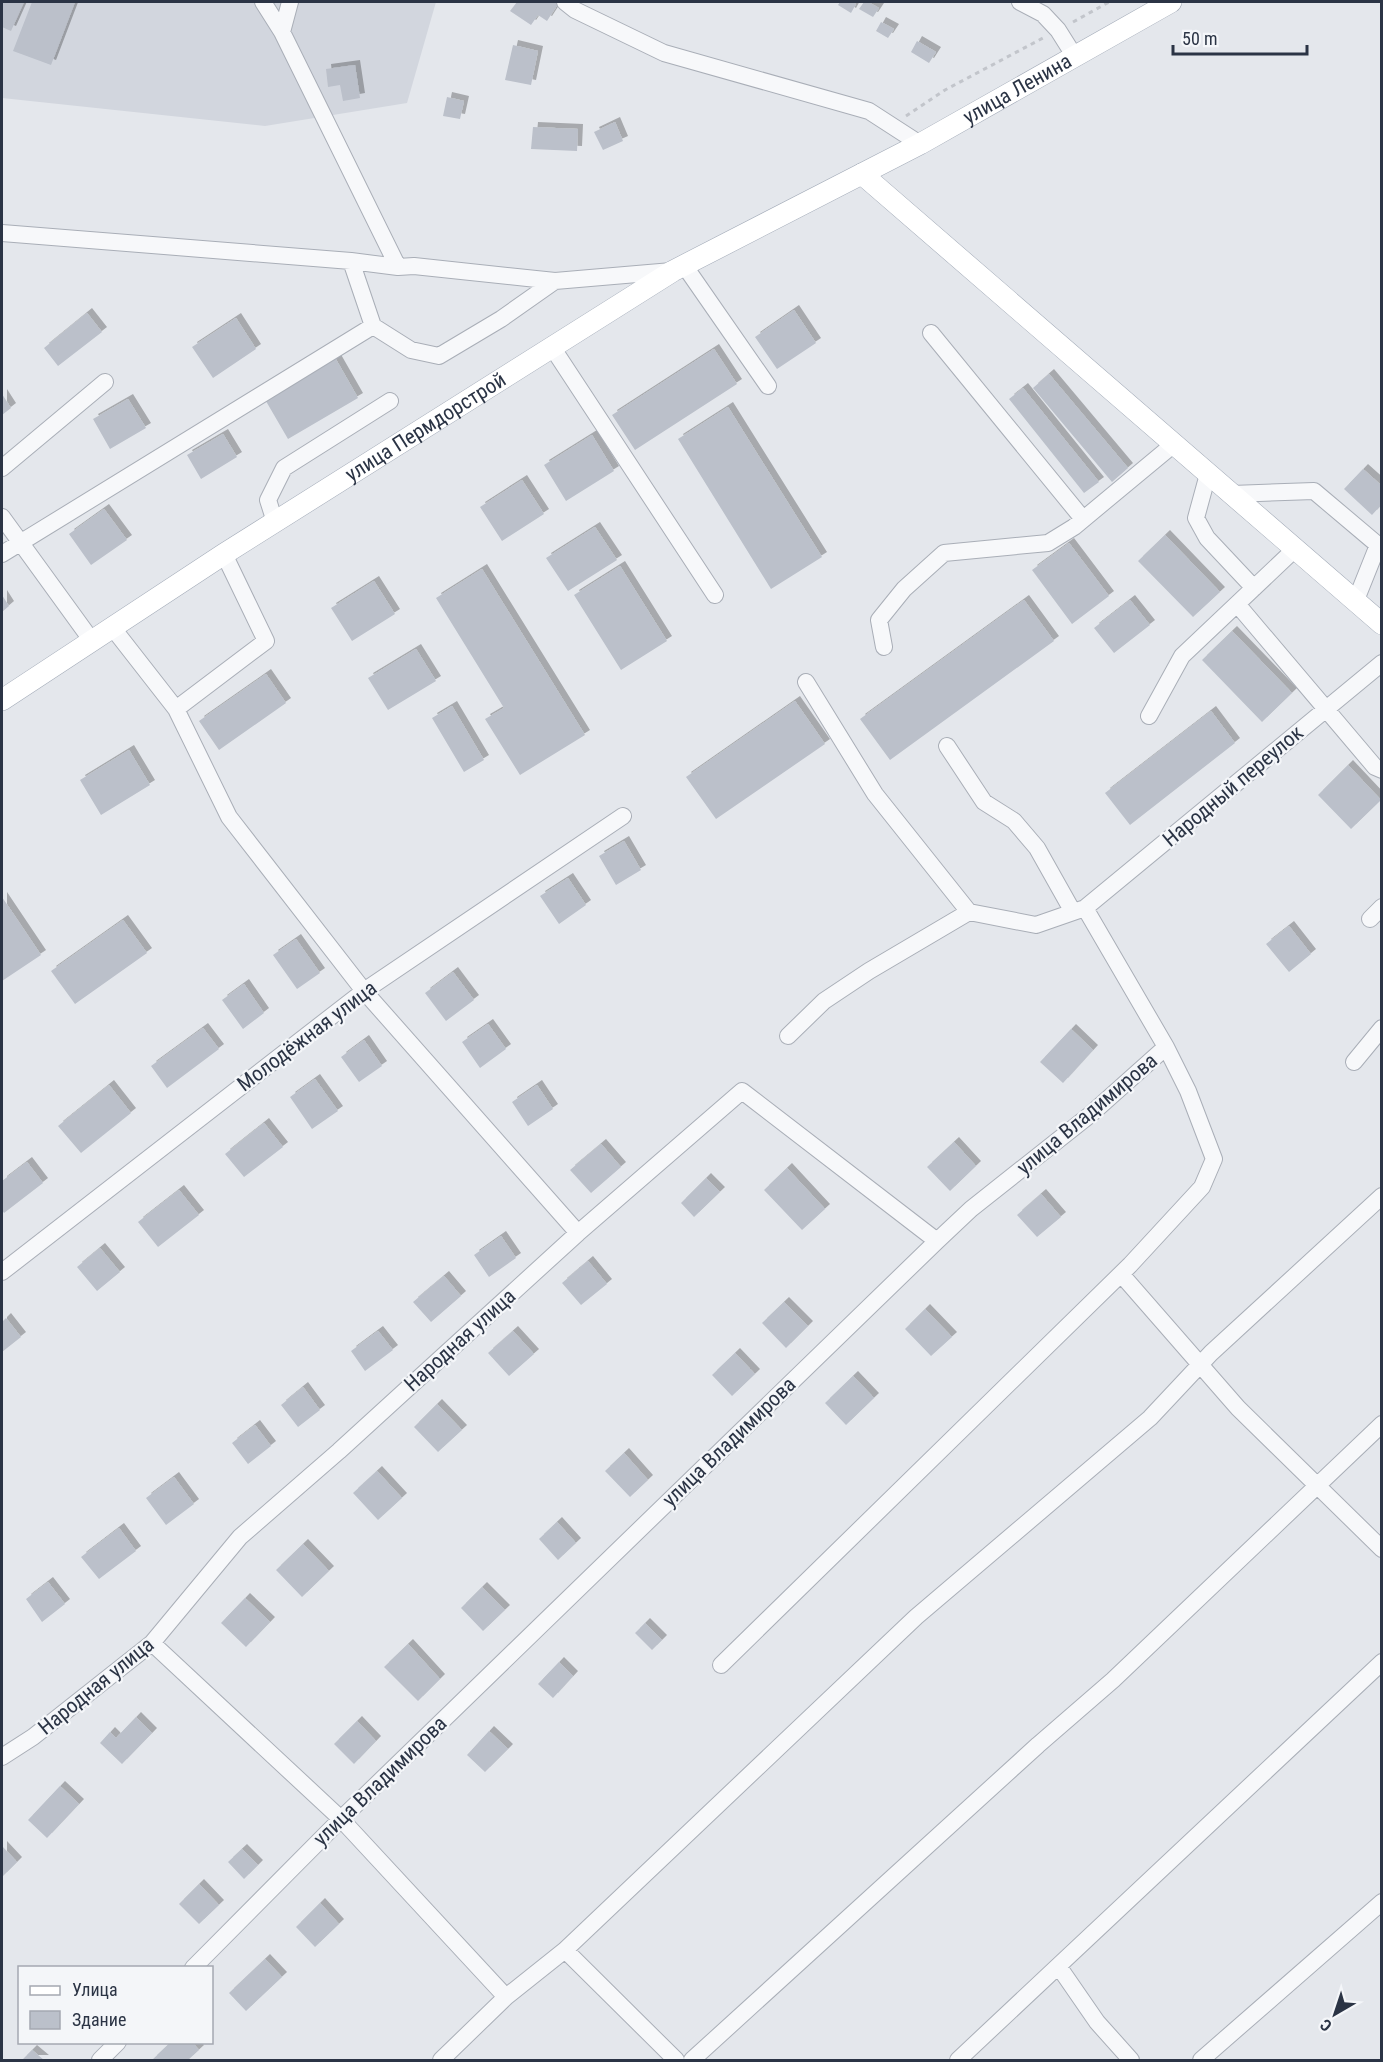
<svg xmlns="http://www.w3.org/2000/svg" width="1383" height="2062" font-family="'Roboto Condensed',sans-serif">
<defs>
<filter id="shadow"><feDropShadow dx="5" dy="-5" stdDeviation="0" flood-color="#0004"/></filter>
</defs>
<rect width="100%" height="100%" fill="#e4e7ec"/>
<path fill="#d2d6de" d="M2,2H436L407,103L265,126L2,98Z"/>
<path fill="#bbc0ca" filter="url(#shadow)" d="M2,2H24L11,31L2,27Z
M32,2H75L51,65L13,51Z
M517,2H554L558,4L547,21L538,15L531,25L510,11Z
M840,2H852L856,4L851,13L838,5Z
M864,2H868L879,8L873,17L859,9Z
M881,22L894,29L888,38L876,31Z
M917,41L936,52L929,63L911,52Z
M513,45L538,51L531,85L505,80Z
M355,65L360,98L343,101L340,85L328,87L326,69Z
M447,97L464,101L460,119L443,116Z
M615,122L623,141L603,150L594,132Z
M533,127L578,129L577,151L531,149Z
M794,310L816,343L777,369L755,337Z
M87,313L102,332L58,366L44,348Z
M236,318L256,349L213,378L192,347Z
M714,349L737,384L635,450L612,415Z
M334,356L358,398L288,439L263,396Z
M1049,374L1128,468L1112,482L1033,388Z
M1023,388L1099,482L1084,493L1009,399Z
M2,394L11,408L2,415Z
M128,399L146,428L110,449L93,419Z
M728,407L822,557L771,589L678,439Z
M223,434L237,457L201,479L187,455Z
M592,435L614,471L566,501L544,465Z
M1363,469L1382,486V504L1372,515L1344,489Z
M522,480L544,514L502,541L480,507Z
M104,509L127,540L91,565L69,534Z
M595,527L617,560L568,591L546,558Z
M1165,535L1220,592L1193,617L1138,561Z
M1069,543L1109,596L1072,624L1032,570Z
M620,566L667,641L621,670L574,595Z
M482,569L585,735L520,775L485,719L504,708L436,598Z
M374,581L395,614L352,641L331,608Z
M2,595L9,606L2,612Z
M1024,600L1054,641L890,760L860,719Z
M1130,600L1150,625L1114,653L1094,628Z
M1232,631L1292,693L1262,722L1202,660Z
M416,649L436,681L388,710L368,678Z
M266,674L286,703L219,750L199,721Z
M795,701L825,744L716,819L686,777Z
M452,706L484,760L464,772L432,718Z
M1211,711L1235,743L1130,825L1105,793Z
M129,750L150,785L101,815L80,780Z
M1348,765L1381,800L1351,829L1318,795Z
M624,841L641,870L616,885L599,856Z
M568,878L586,905L559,924L540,896Z
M2,897L41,955L2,981Z
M123,920L147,953L75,1004L51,971Z
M1289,926L1311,954L1289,972L1266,944Z
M296,939L320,973L297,989L273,955Z
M453,972L474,1000L446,1021L425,993Z
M244,984L264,1013L243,1029L222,1000Z
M488,1024L506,1049L480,1068L462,1042Z
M203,1028L219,1049L167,1088L151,1066Z
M1071,1029L1093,1050L1063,1083L1040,1062Z
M364,1040L382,1066L359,1082L341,1057Z
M315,1079L338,1111L312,1129L290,1097Z
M109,1085L131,1113L81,1153L58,1126Z
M537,1085L553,1109L528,1126L512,1102Z
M264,1123L283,1147L244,1177L225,1154Z
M954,1142L976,1166L950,1191L927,1167Z
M601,1144L621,1167L591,1193L570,1170Z
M27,1162L43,1183L4,1213L2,1210V1181Z
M787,1168L825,1209L802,1230L764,1190Z
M706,1178L720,1192L694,1217L681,1203Z
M179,1190L199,1215L158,1247L138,1222Z
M1041,1194L1061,1217L1037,1237L1017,1215Z
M501,1236L516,1258L489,1277L474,1255Z
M100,1248L120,1272L97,1291L77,1267Z
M588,1261L607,1284L581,1305L562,1283Z
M444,1276L461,1296L431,1322L413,1302Z
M784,1302L808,1326L786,1348L762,1323Z
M925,1309L952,1337L931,1356L905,1329Z
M6,1318L21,1337L2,1352V1322Z
M378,1331L393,1350L365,1371L351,1351Z
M513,1331L534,1354L509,1376L488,1353Z
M735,1353L755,1374L732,1396L712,1375Z
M853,1376L874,1398L846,1425L825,1403Z
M303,1387L320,1410L298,1427L281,1405Z
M437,1404L462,1430L438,1452L414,1427Z
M255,1425L271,1446L248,1464L232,1443Z
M624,1453L648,1480L630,1497L605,1471Z
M377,1471L402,1498L378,1520L353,1493Z
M174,1477L194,1504L166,1525L146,1498Z
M557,1522L576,1543L558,1560L539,1539Z
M119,1528L136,1551L99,1579L81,1557Z
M303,1544L329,1571L302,1597L276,1570Z
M48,1582L65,1604L42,1622L26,1599Z
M482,1587L505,1610L483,1631L461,1608Z
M245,1598L270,1622L246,1647L221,1623Z
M645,1623L662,1640L652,1650L635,1633Z
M408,1644L440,1679L418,1701L384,1667Z
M559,1662L573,1676L553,1698L538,1684Z
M136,1717L152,1733L122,1764L100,1743L110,1732L116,1738Z
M357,1721L376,1741L354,1764L334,1744Z
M489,1731L508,1749L485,1772L467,1755Z
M60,1786L79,1804L47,1838L28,1820Z
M2,1846L17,1862L2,1877Z
M242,1849L258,1865L244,1879L228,1862Z
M199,1884L219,1905L199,1924L179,1904Z
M320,1903L339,1924L315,1947L296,1927Z
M265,1959L282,1977L246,2011L229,1993Z
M171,2042H192L199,2050L188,2060H152Z
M32,2050L44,2060H22Z"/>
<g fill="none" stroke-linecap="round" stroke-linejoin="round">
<defs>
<path id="minor" d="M263,2L282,32L398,267
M565,2L575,10L664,53L869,111L920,144
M1020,2L1043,14L1058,30L1075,57
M282,32L290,2
M2,233L351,261L398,267L414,266L555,281L672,271
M684,265L768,386
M373,326L411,350L439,356L501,319L555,281
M931,333L1083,519
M552,347L715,595
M2,468L105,382
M1208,474L1196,518L1207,538L1254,588
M1232,494L1314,491L1378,545L1356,600
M2,517L92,641
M275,522L268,500L284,468L390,401
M2,554L373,326L351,261
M1237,604L1375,767L1382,770
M112,627L176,709L229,817L364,991L578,1233
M884,647L879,620L904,589L944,553L1048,543L1074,527L1174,444
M806,682L875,794L969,912L1036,925L1085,908L1382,663
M176,709L266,641L224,554
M1149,716L1182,656L1295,549
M947,746L984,802L1014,821L1037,848L1073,912
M1370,919L1382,907
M788,1036L824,1001L869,971L969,912
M1354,1062L1382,1028
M2,1272L364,991L623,816
M1121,1274L1238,1408L1382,1549
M152,1643L341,1819L506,1997
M721,1665L1130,1265L1202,1187L1214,1159L1188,1091L1166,1047
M2,1757L33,1737L152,1643L240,1537L339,1451L578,1233L742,1091L937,1241
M565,1950L676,2060
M1059,1967L1097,2022L1131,2060
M193,1968L341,1819L937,1241L971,1209L1091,1114L1166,1047L1085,908
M100,2060L118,2042
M441,2060L506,1997L565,1950L916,1617L1150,1418L1211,1353L1382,1196
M692,2060L1038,1745L1113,1680L1382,1424
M958,2060L1382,1662
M1201,2060L1382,1902"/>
<g id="major">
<path d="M862,174L1382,624"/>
<path id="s1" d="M2,700L224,554L673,271L920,144L1171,2"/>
</g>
</defs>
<use href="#minor" stroke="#a9aeb7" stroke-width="18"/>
<use href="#major" stroke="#a3abb8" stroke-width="22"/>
<path stroke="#c2c5cb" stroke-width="3" stroke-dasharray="4.5 4.5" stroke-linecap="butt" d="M1073,22L1109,2
M906,116L945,90L1043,38"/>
<use href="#minor" stroke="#f7f8fa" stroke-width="16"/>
<use href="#major" stroke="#fff" stroke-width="21"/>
</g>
<g text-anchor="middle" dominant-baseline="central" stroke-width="4.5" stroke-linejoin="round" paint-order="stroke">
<g font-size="21" fill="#2b3445" stroke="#f4f6f9">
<text stroke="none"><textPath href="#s1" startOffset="1186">улица Ленина</textPath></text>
<text stroke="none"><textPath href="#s1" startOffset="504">улица Пермдорстрой</textPath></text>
<text transform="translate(1233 786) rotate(-40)">Народный переулок</text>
<text transform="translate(307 1036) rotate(-37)">Молодёжная улица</text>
<text transform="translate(1087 1114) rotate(-40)">улица Владимирова</text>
<text transform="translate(460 1340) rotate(-42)">Народная улица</text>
<text transform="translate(729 1442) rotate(-44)">улица Владимирова</text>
<text transform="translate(96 1686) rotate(-39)">Народная улица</text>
<text transform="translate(380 1781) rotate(-44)">улица Владимирова</text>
</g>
</g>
<rect width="1383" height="2062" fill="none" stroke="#2b3445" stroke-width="6"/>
<rect x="18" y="1966" width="195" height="78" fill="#f4f6f9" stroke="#a4a8b1" stroke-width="1.5"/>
<rect x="30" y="1986" width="30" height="9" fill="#ffffff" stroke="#a4a8b1" stroke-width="1.5"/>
<text x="72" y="1996" font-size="18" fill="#2b3445">Улица</text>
<rect x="30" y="2011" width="30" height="18" fill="#bbc0ca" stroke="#a4a8b1" stroke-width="1.5"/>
<text x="72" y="2026" font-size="18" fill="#2b3445">Здание</text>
<g transform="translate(1335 2014) rotate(219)" stroke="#f4f6f9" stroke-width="4.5" paint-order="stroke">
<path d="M0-4.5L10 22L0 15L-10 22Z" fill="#2b3445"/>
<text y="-9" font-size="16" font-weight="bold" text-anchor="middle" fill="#2b3445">С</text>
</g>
<path d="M1173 45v9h134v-9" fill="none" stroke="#2b3445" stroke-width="3"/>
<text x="1182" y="45" font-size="18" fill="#2b3445" stroke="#f4f6f9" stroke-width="4.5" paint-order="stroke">50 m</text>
</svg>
